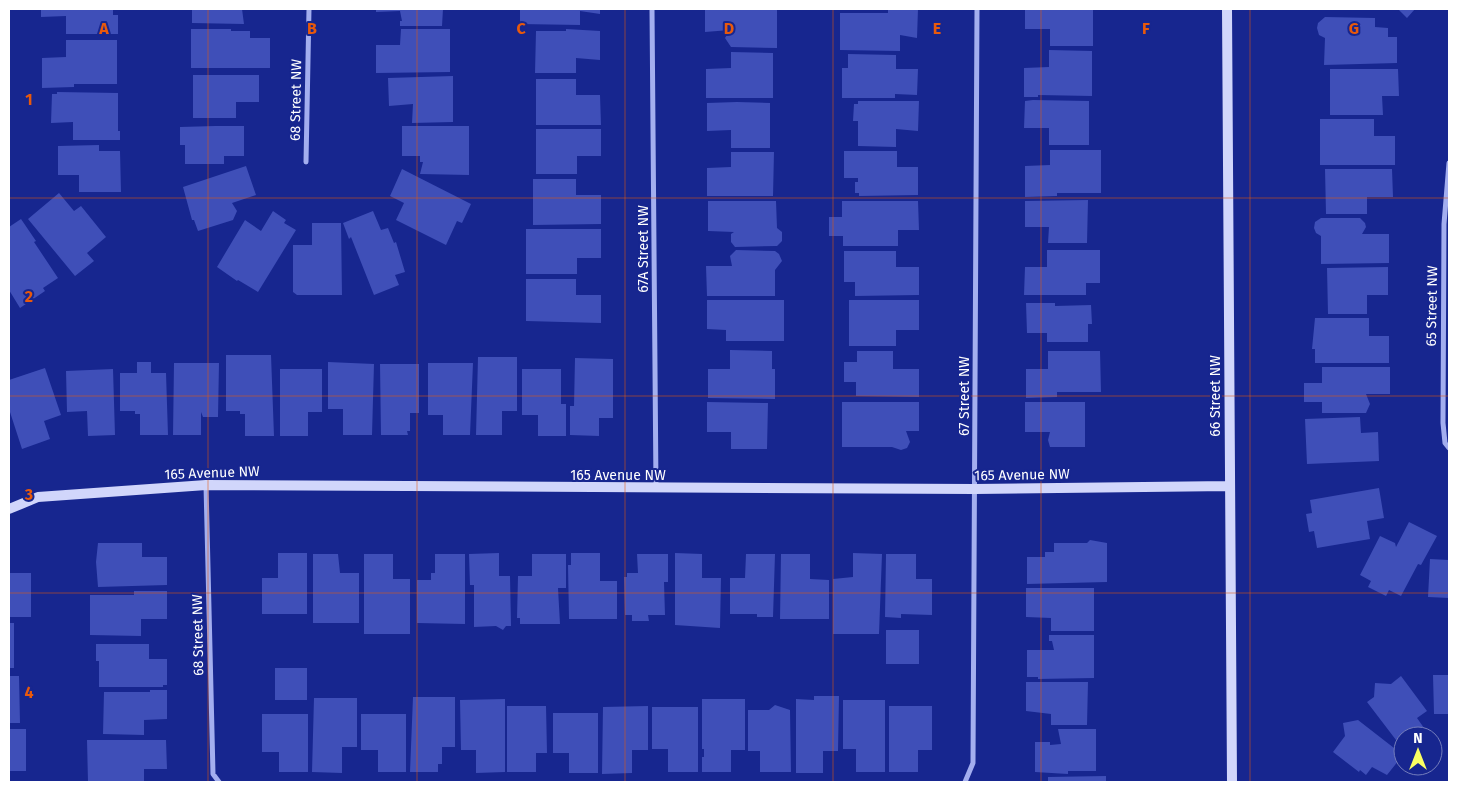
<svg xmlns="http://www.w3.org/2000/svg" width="1458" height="791" font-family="'Fira Sans',sans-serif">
<rect width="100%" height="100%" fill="#17268f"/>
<path fill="#3f4fb8" d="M41,9H113V15H118V34H66V16L41,17Z
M192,9H242L244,24L192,23Z
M376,9H443L442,26H400V21H402L400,11L376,12Z
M520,9H600V14L580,11V25L520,24Z
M705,9H777V48L731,47L725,38L730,30L705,32Z
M888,9H918L917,38L900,35V51L840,50V13H888Z
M1025,9H1093V46H1050V29H1025Z
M1398,9H1415L1407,18Z
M1325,17L1375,18V27L1388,28V37H1397V63L1324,65L1325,38L1319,35L1317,28L1318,23Z
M191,29H231V31H250V38H270V68H191Z
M401,29H450V72L376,73V45H400Z
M566,29L600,31V60L576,58V73H535L536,31H566Z
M66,40H117V84H74V87L42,88V58L66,57Z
M1049,50L1092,51V96L1038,95V97H1024V68L1049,67Z
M731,52L773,53V98H706V69L731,68Z
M848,54L896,55V69H918L917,95L895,94V98H842V68H848Z
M1330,69H1398L1399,96H1382L1383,115H1330Z
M193,75H259V102H236V118H193Z
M453,76V122L412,123L413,104L389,106L388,78Z
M536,79H576V95H600L601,125H536Z
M57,92L118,93V131H120V140H73V122L51,123L52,94H57Z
M1033,100L1089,101V145H1049V128H1024L1025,101Z
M858,101H919L918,131L896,129V147L858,146V121H853L854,104H858Z
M737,102L770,103V148H731V130L707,131V103Z
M1320,119H1374V136H1395V165H1320Z
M215,126H244V156H224V164H185V145H180V127Z
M402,126H469V175L420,174L423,162H420V156H402Z
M536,129H601V156H577V174H536Z
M99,145V151H120L121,192H79V175H58V146Z
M1050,150H1101V193H1057V196L1025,197V166L1050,165Z
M844,151H897V167H918V195L859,196V193H855V182H858V178H844Z
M731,152H774L773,196H707V168L731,167Z
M246,166L256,195L232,203L237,211L233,220L198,231L194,220H192L183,187Z
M402,169L471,204L462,223L457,221L446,245L396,220L404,203L390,196Z
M1325,169H1392L1393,197H1367V214H1326Z
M533,179H576V195H601V224L533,225Z
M59,193L74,211L81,206L106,237L87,253L94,261L75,276L28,219Z
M1088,200L1087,243H1048L1049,227H1025V201Z
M708,201H776L777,228L782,232V241L777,246L735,247L731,242V234L734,232L708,231Z
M842,201H918L919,230H898V246H843V236H829V217H842Z
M273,211L286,220L284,223L296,230L258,292L238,280L237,281L217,267L245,220L261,231Z
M373,211L381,230L388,228L394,243L396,242L405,272L395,275L399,285L374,295L351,237L349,239L343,223Z
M1321,218H1360L1365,223L1366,227L1362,234H1389V263L1321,264V236L1316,233L1314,228L1315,222Z
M21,219L36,241L34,242L58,278L43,288L45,291L20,308L9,290V227Z
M312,223H341L342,295H297L293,292V245H312Z
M526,229H601V258H577V274H526Z
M736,250L775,251L779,254L782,261L775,270V296H707L706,266H732L730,256Z
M1047,250H1100V283H1086V295H1024L1025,267H1047Z
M844,251H896V267H919V295L855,296V282H844Z
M1388,267V295H1367V314H1328L1327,268Z
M526,279H576V295H601V323L526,321Z
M707,300H784V341H726V330L707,329Z
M849,300H919V330H896V346H849Z
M1026,303H1055V306L1091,305L1092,324H1088V342H1047V333H1027Z
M1315,318H1369V336H1389V363H1315V349H1312Z
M730,350L772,351V369H775V399L708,398V369H730Z
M857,351H893V369H919V397L856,396V382H844V362H857Z
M1048,351H1100L1101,392H1057V397L1026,398V369H1048Z
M226,355H271L274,436H245V414H240V411H226Z
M478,357H517V411H502V435H476Z
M575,358L613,359V418H599V436L570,435V406H574Z
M137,362H151V373H166L168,435H140V414H135V411H120V373H137Z
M328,362L374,364L372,435H343V409H328Z
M174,363H219L218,417H203L201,412V435H173Z
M428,363H473L470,435H443V415H428Z
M380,364H419V413H410V431H407L408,435H381Z
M1322,367H1390V394H1366L1370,404L1366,413H1322V402H1304V383H1322Z
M45,368L61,415L44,421L50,439L22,449L9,409V380Z
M113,369L115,435L88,436L87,411L67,412L66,371Z
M280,369H322V412H308V436H280Z
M522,369H561V404H566V436H538V415H522Z
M707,402L768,403L767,449H731V432H707Z
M842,402H919V431H906L910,442L907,448L901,450L892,447H842Z
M1025,402H1085V447H1050L1048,440L1050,432H1025Z
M1360,417L1361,433L1378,432L1379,461L1307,464L1305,419Z
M1379,488L1384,518L1367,521L1370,539L1317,548L1314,531L1309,532L1306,514L1312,513L1310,500Z
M1409,522L1437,536L1421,565L1418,564L1401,596L1389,590L1386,596L1368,587L1371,581L1360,575L1380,536L1395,543L1396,547Z
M1090,540L1107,543V582L1027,584V557H1045V552H1054V543H1087Z
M98,543H142V557H167V585L98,587L96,562Z
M278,553H307V614H262V578H278Z
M499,553V576H510L511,626H506L503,630L496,626L474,627V585H470L469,554Z
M571,553H600V581H617V619H569L568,565H571Z
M675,553L702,554V578H721L720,628L675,625Z
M853,553L882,554L879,634H833V579L853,577Z
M313,554H338L340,573H359V623H313Z
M364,554H393V579H410V634H364Z
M435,554H465V624L417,623V580H431V573H435Z
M532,554H566V588H558L560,624H520V618H517L518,576H532Z
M637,554H668V582H664L665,615H648L649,621H632V615H625L624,577H627V573H638Z
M746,554H775L773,617H757V614H730V578H745Z
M781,554H810V579L829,580V619H780Z
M886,554H916V579H932V615L901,614V618L885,617Z
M1430,559L1449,560V598L1428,597Z
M9,573H31V617H9Z
M1026,588H1094V631H1051V618L1026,617Z
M134,591H167V619H141V636L90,635V595H134Z
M9,623H14V668H9Z
M886,630H919V664H886Z
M1049,635H1094V678L1038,679V677H1027V650H1054L1052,641H1049Z
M96,644H149V659H167V685H163V687H99V661H96Z
M275,668H307V700H275Z
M1433,675H1449V714H1434Z
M9,676H19L20,723H9Z
M1401,676L1427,711L1417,718L1429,735L1403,736V746L1398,739L1396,740L1367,702L1374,697L1375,683L1391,684Z
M1026,682H1088L1087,725H1051V714L1026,711Z
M150,690H167V719L144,720V735L103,734L104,692H150Z
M814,696H839L838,751H823V773H796V699L814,700Z
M413,697H455V747H442V764H438V772H410Z
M314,698H357V747H342V773L312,772Z
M505,699V772L476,773V750H461L460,700Z
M702,699H745V750H731V772H702V757H704V749H702Z
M843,700H885V772H856V749H843Z
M775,705L790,710L791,772H760V751H748V710H769Z
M507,706H546L547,753H536V772H507Z
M648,706V750H632V773L602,774L603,707Z
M889,706H932V750H918V772H889Z
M652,707H698V772H668V749H652Z
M553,713H598V773H569V753H553Z
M262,714H308V772H279V752H262Z
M361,714H406V772H378V750H361Z
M1358,720L1403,755L1387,775L1372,767L1366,775L1360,770L1359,772L1333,752L1345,736L1343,723Z
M9,729H26V771H9Z
M1058,729H1096V771H1068V774L1035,772V742H1050V745L1061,744Z
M87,740H166L167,769H144V782H88Z
M1106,776V782H1048V777Z"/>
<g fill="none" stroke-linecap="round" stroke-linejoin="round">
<path stroke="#a3aeef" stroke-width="5" d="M652,9L656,488
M306,162L309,9
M1449,163L1444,224L1443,423L1445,443L1449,448
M206,485L213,774L219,782
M965,782L973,763L977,9"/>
<path stroke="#d1d6fb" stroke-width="10" d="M1227,9L1232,782
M9,509L38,497L206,485L975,489L1229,486"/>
</g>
<path fill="none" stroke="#e8590c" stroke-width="1" stroke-opacity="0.55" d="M208,9V782M417,9V782M625,9V782M833,9V782M1041,9V782M1250,9V782M9,198H1449M9,396H1449M9,593H1449"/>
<g text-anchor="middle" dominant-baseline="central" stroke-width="4" stroke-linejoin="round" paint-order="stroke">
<g font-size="14" fill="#fff" stroke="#17268f">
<text transform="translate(296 100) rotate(-89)">68 Street NW</text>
<text transform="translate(643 249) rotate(-90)">67A Street NW</text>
<text transform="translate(1432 306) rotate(-89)">65 Street NW</text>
<text transform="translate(964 396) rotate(-90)">67 Street NW</text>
<text transform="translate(1215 396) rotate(-90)">66 Street NW</text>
<text transform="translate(212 473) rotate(-2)">165 Avenue NW</text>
<text x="618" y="475">165 Avenue NW</text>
<text transform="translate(1022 475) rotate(-1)">165 Avenue NW</text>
<text transform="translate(198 635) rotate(-91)">68 Street NW</text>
</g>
</g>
<g font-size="16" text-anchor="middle" font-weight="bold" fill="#e8590c" stroke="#17268f" stroke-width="4" stroke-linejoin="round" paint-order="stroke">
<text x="104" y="34">A</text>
<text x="312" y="34">B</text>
<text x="521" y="34">C</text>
<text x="729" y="34">D</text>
<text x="937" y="34">E</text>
<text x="1146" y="34">F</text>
<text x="1354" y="34">G</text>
<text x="29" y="105">1</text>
<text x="29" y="302">2</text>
<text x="29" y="500">3</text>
<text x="29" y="698">4</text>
</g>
<rect width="1458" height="791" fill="none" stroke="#ffffff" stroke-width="20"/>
<g transform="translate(1418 751)"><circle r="24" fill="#17268f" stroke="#747dbc"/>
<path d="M0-4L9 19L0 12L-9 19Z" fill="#fbff62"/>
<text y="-8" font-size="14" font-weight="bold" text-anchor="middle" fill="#ffffff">N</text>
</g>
</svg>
